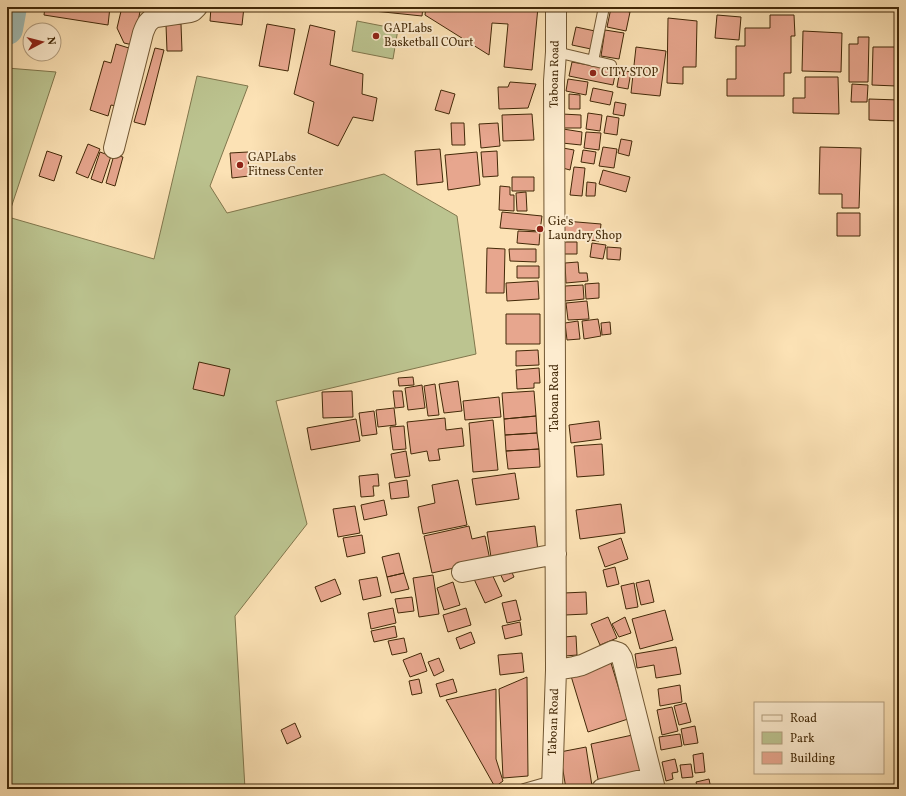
<svg xmlns="http://www.w3.org/2000/svg" width="906" height="796" font-family="Vollkorn,serif">
<rect width="100%" height="100%" fill="#fce2b5"/>
<filter id="stains"><feTurbulence type="fractalNoise" baseFrequency=".005" numOctaves="4"/><feColorMatrix values="0 0 0 0 .2 0 0 0 0 .09 0 0 0 0 .02 0 0 0 .5 -.17"/></filter>
<radialGradient id="worn" r=".72"><stop offset=".6" stop-color="#630" stop-opacity="0"/><stop offset="1" stop-color="#630" stop-opacity=".3"/></radialGradient>
<path fill="#bcc490" stroke="#80764c" d="M357,21L398,29L393,59L352,51Z
M7,68L56,72L8,217L154,259L197,76L248,86L210,186L227,213L384,174L457,216L476,354L276,401L307,524L235,616L245,789H7Z"/>
<g fill="none" stroke-linecap="round" stroke-linejoin="round">
<path stroke="#a1bcb5" stroke-width="32" d="M7,29L11,7"/>
</g>
<path fill="#e7a68e" stroke="#432908" d="M45,7H110L108,25L44,15Z
M122,7H141L133,45L124,43L117,28Z
M211,7H244L242,25L210,21Z
M345,7H423L422,16L345,8Z
M426,7H538L532,70L504,67L508,24L492,23L489,55L425,15Z
M611,8L630,12L626,31L607,27Z
M717,15L741,17L739,40L715,38Z
M770,15H794L795,36H791V73H784V96H727V79H736V46H745V28H770Z
M668,18L697,21L696,67H683V84L667,83Z
M181,24L182,51H167L166,25Z
M267,24L295,29L288,71L259,66Z
M310,25L335,31L330,65L363,74L362,94L377,98L373,121L353,117L338,146L308,133L314,102L294,94Z
M576,27L595,31L591,49L572,45Z
M605,30L624,33L619,59L601,56Z
M803,31L842,33L841,72L802,71Z
M858,37H869L868,82H849V44H858Z
M116,44L132,49L116,106L111,105L108,116L90,110L104,61L111,63Z
M636,47L666,51L660,96L631,93Z
M873,47H897L896,86L872,85Z
M155,48L164,50L145,125L134,122Z
M572,62L616,70L613,85L569,76Z
M620,70L631,72L628,89L617,87Z
M805,77H838L839,114L793,113V98H805Z
M568,79L588,82L586,95L566,91Z
M510,82L536,84L528,108L499,109L498,87H508Z
M852,84L868,85L867,102H851Z
M593,88L613,92L610,105L590,101Z
M441,90L455,94L449,114L435,110Z
M569,94L580,95V109H569Z
M869,99L899,100V121L869,120Z
M615,102L626,104L624,116L613,114Z
M588,113L602,115L600,131L586,129Z
M532,114L534,140L503,141L502,115Z
M562,114L581,115V128H562Z
M607,116L619,118L617,135L604,133Z
M451,123H464L465,145H452Z
M498,123L500,146L481,148L479,124Z
M563,129L582,132L581,145L562,143Z
M586,132L601,133L599,150L584,148Z
M621,139L632,141L629,156L618,153Z
M88,144L100,149L88,178L76,173Z
M603,147L617,149L614,168L599,166Z
M820,147L861,148L859,208H842V194H819Z
M563,148L574,150L570,170L559,167Z
M440,149L443,182L417,185L415,151Z
M583,150L596,152L594,164L581,162Z
M47,151L62,156L54,181L39,176Z
M497,151L498,176L483,177L481,152Z
M100,152L111,156L102,183L91,179Z
M248,152L249,176L232,178L230,153Z
M477,152L480,185L448,190L445,155Z
M114,155L123,157L115,186L106,183Z
M574,167L585,168L582,196L570,195Z
M603,170L630,177L626,192L599,184Z
M512,177H534V191H512Z
M587,182L596,183L595,196H586Z
M500,186L510,187V195H514V211L499,210Z
M526,192L527,211H517L516,193Z
M502,212L542,216L540,231L500,228Z
M837,213H860V236H837Z
M565,221L601,224L599,241L563,238Z
M518,231L540,232L539,245L517,243Z
M561,242H577V254H561Z
M592,243L606,245L603,259L590,257Z
M607,247L621,248L620,260L607,259Z
M487,248L505,249L504,293H486Z
M509,249H536V262L510,261Z
M578,262L579,273H587L588,281L566,283L565,263Z
M517,266H539V278H517Z
M538,281L539,299L507,301L506,283Z
M599,283V298L586,299L585,284Z
M583,285L584,299L565,301V286Z
M587,301L589,319L568,320L566,303Z
M506,314H540V344H506Z
M598,319L601,336L584,339L582,321Z
M578,321L580,339L567,340L565,323Z
M610,322L611,334L602,335L601,323Z
M538,350L539,365L516,366V351Z
M199,362L230,369L224,396L193,389Z
M539,368L540,383H534V388L517,389L516,370Z
M413,377L414,385L399,386L398,378Z
M458,381L462,411L444,413L439,384Z
M435,384L439,415L428,416L424,386Z
M422,385L425,408L408,410L405,388Z
M352,391L353,417L323,418L322,392Z
M393,391H402L404,407L395,408Z
M534,391L536,416L504,419L502,393Z
M499,397L501,417L465,420L463,401Z
M394,408L396,425L378,427L376,410Z
M374,411L377,434L362,436L359,413Z
M536,416L537,433L505,435L504,419Z
M445,418L446,430L462,428L464,446L438,449L440,460L429,461L427,451L411,454L407,422Z
M356,419L360,441L311,450L307,428Z
M493,420L498,470L473,472L469,423Z
M599,421L601,439L571,443L569,425Z
M404,426L406,449L393,450L390,427Z
M537,433L539,449L506,451L505,435Z
M602,444L604,475L577,477L574,446Z
M539,449L540,467L508,469L506,451Z
M406,451L410,476L395,478L391,454Z
M515,473L519,499L476,505L472,479Z
M378,474L379,486H373L374,496L361,497L359,476Z
M407,480L409,497L391,499L389,483Z
M458,480L467,525L423,534L418,507L435,503L432,485Z
M384,500L387,515L364,520L361,505Z
M621,504L625,533L580,539L576,510Z
M355,506L360,533L338,537L333,509Z
M469,526L472,539L485,536L490,560L432,573L424,536Z
M535,526L538,551L491,557L487,532Z
M362,535L365,553L347,557L343,538Z
M621,538L628,559L605,567L598,547Z
M399,553L404,573L387,577L382,557Z
M508,564L514,577L504,582L498,569Z
M615,567L619,584L607,587L603,570Z
M491,572L502,596L485,603L474,579Z
M404,573L409,589L391,593L387,577Z
M433,575L439,614L419,617L413,578Z
M377,577L381,596L363,600L359,580Z
M335,579L341,594L321,602L315,587Z
M649,580L654,602L641,605L636,583Z
M453,582L460,605L444,610L437,588Z
M634,583L638,607L626,609L621,586Z
M586,592L587,614L565,615L564,593Z
M412,597L414,611L398,613L395,599Z
M516,600L521,620L507,623L502,603Z
M393,608L396,623L371,629L368,613Z
M466,608L471,625L448,632L443,615Z
M665,610L673,640L640,649L632,619Z
M608,617L617,638L600,645L591,624Z
M625,617L631,633L619,637L612,624Z
M520,622L522,635L505,639L502,626Z
M395,626L397,637L374,642L371,631Z
M471,632L475,643L460,649L456,638Z
M576,636L577,655L565,656L564,637Z
M404,638L407,652L392,655L388,641Z
M676,647L681,674L656,678L654,665L637,668L635,654Z
M421,653L427,671L410,677L403,660Z
M522,653L524,672L500,675L498,655Z
M439,658L444,671L434,676L428,662Z
M611,663L628,719L588,732L571,676Z
M527,677L528,776L503,778L499,689Z
M419,679L422,693L412,695L409,681Z
M453,679L457,692L440,697L436,684Z
M680,685L682,702L660,706L658,689Z
M496,689V759L503,781L495,787L446,700Z
M686,703L691,722L679,725L674,706Z
M672,707L678,731L662,735L657,710Z
M295,723L301,737L287,744L281,730Z
M695,726L698,743L684,745L681,729Z
M637,734L645,774L599,784L591,744Z
M680,734L682,746L661,750L659,737Z
M586,747L592,786L566,789L560,752Z
M703,753L705,772L695,773L693,755Z
M675,759L678,772L672,773L673,779L666,781L662,762Z
M691,764L693,777L682,778L680,765Z
M709,779L711,789H698L696,782Z
M695,786V789H677Z"/>
<g fill="none" stroke-linecap="round" stroke-linejoin="round">
<defs>
<path id="lane" d="M556,52L611,65
M593,61L604,7
M524,789L552,781"/>
<path id="street" d="M114,148L143,33C146,25 148,20 156,17L190,12L193,11L197,7
M462,572L556,554
M556,670L574,667L582,665L613,651L619,653L622,658L655,789
M552,789L556,670L554,81L556,52V7
M602,789L651,778"/>
</defs>
<use href="#lane" stroke="#715733" stroke-width="12"/>
<use href="#street" stroke="#715733" stroke-width="22"/>
<use href="#lane" stroke="#fdeccf" stroke-width="10"/>
<use href="#street" stroke="#fdeccf" stroke-width="20"/>
</g>
<g fill="#8f2418" stroke="#fdeccf" stroke-width="1.5">
<circle cx="376" cy="36" r="4"/>
<circle cx="593" cy="73" r="4"/>
<circle cx="240" cy="165" r="4"/>
<circle cx="540" cy="229" r="4"/>
</g>
<g text-anchor="middle" dominant-baseline="central" stroke-width="4" stroke-linejoin="round" paint-order="stroke">
<g font-size="12" fill="#432908" stroke="#fdeccf" text-anchor="start">
<text x="384" y="29">GAPLabs<tspan x="384" dy="14">Basketball COurt</tspan></text>
<text x="601" y="73">CITY STOP</text>
<text x="248" y="158">GAPLabs<tspan x="248" dy="14">Fitness Center</tspan></text>
<text x="548" y="222">Gie's<tspan x="548" dy="14">Laundry Shop</tspan></text>
</g>
<g font-size="12" fill="#432908" stroke="#fdeccf">
<text transform="translate(555 74) rotate(-89)">Taboan Road</text>
<text transform="translate(555 398) rotate(-90)">Taboan Road</text>
<text transform="translate(554 722) rotate(-88)">Taboan Road</text>
</g>
</g>
<rect width="906" height="796" fill="none" stroke="#fce2b5" stroke-width="24"/>
<rect x="8" y="8" width="890" height="780" fill="none" stroke="#432908" stroke-width="2"/>
<rect x="12" y="12" width="882" height="772" fill="none" stroke="#432908"/>
<rect x="754" y="702" width="130" height="72" fill="#fdeccf" stroke="#b39e7f"/>
<rect x="762" y="715" width="20" height="6" fill="#fdeccf" stroke="#b39e7f"/>
<text x="790" y="722" font-size="12" fill="#432908">Road</text>
<rect x="762" y="732" width="20" height="12" fill="#bcc490" stroke="#b39e7f"/>
<text x="790" y="742" font-size="12" fill="#432908">Park</text>
<rect x="762" y="752" width="20" height="12" fill="#e7a68e" stroke="#b39e7f"/>
<text x="790" y="762" font-size="12" fill="#432908">Building</text>
<g transform="translate(42 42) rotate(83)"><circle r="19" fill="#fdeccf" stroke="#b39e7f"/>
<path d="M0-3L7 15L0 10L-7 15Z" fill="#8f2418"/>
<text y="-6" font-size="11" font-weight="bold" text-anchor="middle" fill="#432908">N</text>
</g>
<rect width="100%" height="100%" filter="url(#stains)"/>
<rect width="100%" height="100%" fill="url(#worn)"/>
</svg>
